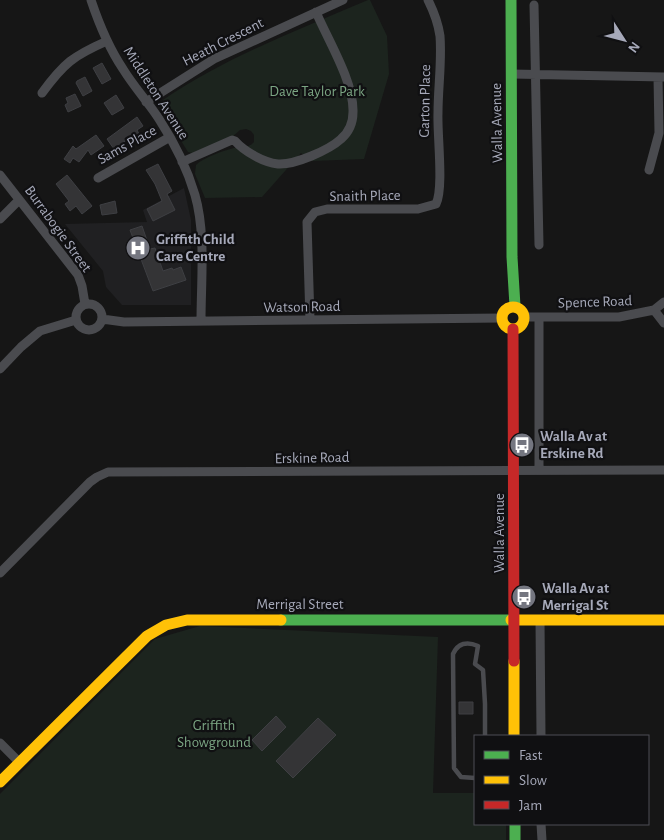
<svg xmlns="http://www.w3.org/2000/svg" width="664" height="840" font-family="'Alegreya Sans',sans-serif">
<rect width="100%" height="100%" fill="#161616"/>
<path fill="#202022" d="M184,188L191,220V305H122L106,287L103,271L65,224L147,222L143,210Z"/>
<path fill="#1c241e" d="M368,0H370L387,36L389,74L364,159L312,161L301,153L262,197L205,198L195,174L196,165C204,157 223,151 234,148C242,146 248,149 254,142V135L251,131L246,129L240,130L231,138L197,154L188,152L162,110L163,100C226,57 298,30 368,0Z
M200,626L438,637L433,793H475V824H506V840H0V794L155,639Z"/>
<path fill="#343436" stroke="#3e3f43" d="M102,63L111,79L102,84L93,68Z
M85,77L92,91L83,96L76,83L77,81Z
M75,94L81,106L68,112L65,105L68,103L66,98Z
M116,95L124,108L112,115L104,103Z
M137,117L143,126L137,130L139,134L133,138L132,136L114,149L107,139Z
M96,135L104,146L91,155L88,150L79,162L73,158L70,163L64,159L73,146L76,149Z
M158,164L172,191L167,194L175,210L153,221L147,209L162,201L155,184L146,170Z
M67,175L92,206L82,214L76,206L70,211L65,204L69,201L56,184Z
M115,201L117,213L102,215L100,205Z
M142,226L150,249L155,248L163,271L172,268L173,270L181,267L186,280L153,291L130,230Z
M459,702H473V714H459Z
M276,716L286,727L262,751L252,740Z
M318,718L336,735L293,778L276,761Z"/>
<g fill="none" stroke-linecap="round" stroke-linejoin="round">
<path stroke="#4a4b4f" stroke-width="4.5" d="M475,778L461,777L454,768L453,654C458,643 467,641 478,646L475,664L483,670L485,704V736"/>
<path stroke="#4a4b4f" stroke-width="9" d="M91,0C99,24 109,48 123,69C134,87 148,102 159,119C174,142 187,168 195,195C206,233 201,281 201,321
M534,5L539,245
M512,74L664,77
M42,93C64,63 73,56 107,41
M146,102L214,59L343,0
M182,162L232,140L235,141C245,152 263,162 278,164C295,165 329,150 341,139C349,132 353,122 353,112C354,82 328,40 316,12
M649,170L659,133L658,77
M0,175L78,275L82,286L85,304
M98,178L170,137
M0,219L19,200
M76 317a13 13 0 1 1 26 0a13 13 0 1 1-26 0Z
M654,310L664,323
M524,317H619L654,310L664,302
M539,317V470
M102,319L124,322L502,318
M310,320L307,222L315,212L327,209H418L436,204C444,188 437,134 438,113C438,88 442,61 440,36C438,22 434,12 428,0
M0,369L21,347L40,331L76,320
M0,573L90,482L97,477L108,472L664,470
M540,620L541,736
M0,743L19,762
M541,824L542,840"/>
<path stroke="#4caf50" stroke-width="11" d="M511,0L512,257L515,306
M281,620H511
M515,824V840"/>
<path stroke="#ffc107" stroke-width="11" d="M502 318a11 11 0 1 1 22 0a11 11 0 1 1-22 0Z
M511,620H664
M514,661V736
M0,782L147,636L166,625L187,620H281"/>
<path stroke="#c62828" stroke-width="11" d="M513,329L514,661"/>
</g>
<defs>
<symbol id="hospital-disc" viewBox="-11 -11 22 22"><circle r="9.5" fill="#747680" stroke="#101012"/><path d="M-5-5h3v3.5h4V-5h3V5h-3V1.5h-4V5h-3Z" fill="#fff"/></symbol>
<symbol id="bus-disc" viewBox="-11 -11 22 22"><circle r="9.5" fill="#747680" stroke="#101012"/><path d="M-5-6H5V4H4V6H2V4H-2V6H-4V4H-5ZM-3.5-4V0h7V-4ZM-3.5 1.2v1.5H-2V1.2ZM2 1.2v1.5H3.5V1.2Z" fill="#fff"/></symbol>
</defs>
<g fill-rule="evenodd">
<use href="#hospital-disc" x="124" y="234" width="28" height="28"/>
<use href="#bus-disc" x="508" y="431" width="28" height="28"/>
<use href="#bus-disc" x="510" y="583" width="28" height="28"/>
</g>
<g text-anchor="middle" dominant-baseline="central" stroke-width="4.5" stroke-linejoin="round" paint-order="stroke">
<g font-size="15" fill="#a6a9b9" stroke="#101012">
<text transform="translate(223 42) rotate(-27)">Heath Crescent</text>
<text transform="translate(156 93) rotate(57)">Middleton Avenue</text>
<text transform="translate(425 101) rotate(-89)">Garton Place</text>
<text transform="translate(497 123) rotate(-91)">Walla Avenue</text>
<text transform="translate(127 145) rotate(-29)">Sams Place</text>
<text transform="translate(365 196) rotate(-1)">Snaith Place</text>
<text transform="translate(58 229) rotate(54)">Burrabogie Street</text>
<text transform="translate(595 302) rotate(-2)">Spence Road</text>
<text transform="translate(302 307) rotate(-1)">Watson Road</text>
<text transform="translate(312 458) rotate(-1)">Erskine Road</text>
<text transform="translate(499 533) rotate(-90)">Walla Avenue</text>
<text x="300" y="604">Merrigal Street</text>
</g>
<g font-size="15" fill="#7ba583" stroke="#101012">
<text x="317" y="91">Dave Taylor Park</text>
<text x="214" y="725">Griffith<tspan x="214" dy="17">Showground</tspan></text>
</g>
<g font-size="15" font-weight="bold" fill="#a6a9b9" stroke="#101012" text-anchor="start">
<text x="156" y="239">Griffith Child<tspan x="156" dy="17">Care Centre</tspan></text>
<text x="540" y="436">Walla Av at<tspan x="540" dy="17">Erskine Rd</tspan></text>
<text x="542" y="588">Walla Av at<tspan x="542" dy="17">Merrigal St</tspan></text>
</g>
</g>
<rect x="474" y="735" width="175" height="90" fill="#101012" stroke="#4c4d55"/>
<rect x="484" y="751" width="25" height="8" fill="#4caf50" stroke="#4c4d55"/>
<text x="519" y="760" font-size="15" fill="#a6a9b9">Fast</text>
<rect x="484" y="776" width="25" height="8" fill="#ffc107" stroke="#4c4d55"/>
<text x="519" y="785" font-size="15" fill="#a6a9b9">Slow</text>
<rect x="484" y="801" width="25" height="8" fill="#c62828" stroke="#4c4d55"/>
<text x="519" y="810" font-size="15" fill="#a6a9b9">Jam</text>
<g transform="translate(624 40) rotate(126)" stroke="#101012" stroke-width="4" paint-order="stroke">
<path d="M0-4L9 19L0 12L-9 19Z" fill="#a6a9b9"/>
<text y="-8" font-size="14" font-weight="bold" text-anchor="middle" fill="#a6a9b9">N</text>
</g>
</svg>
